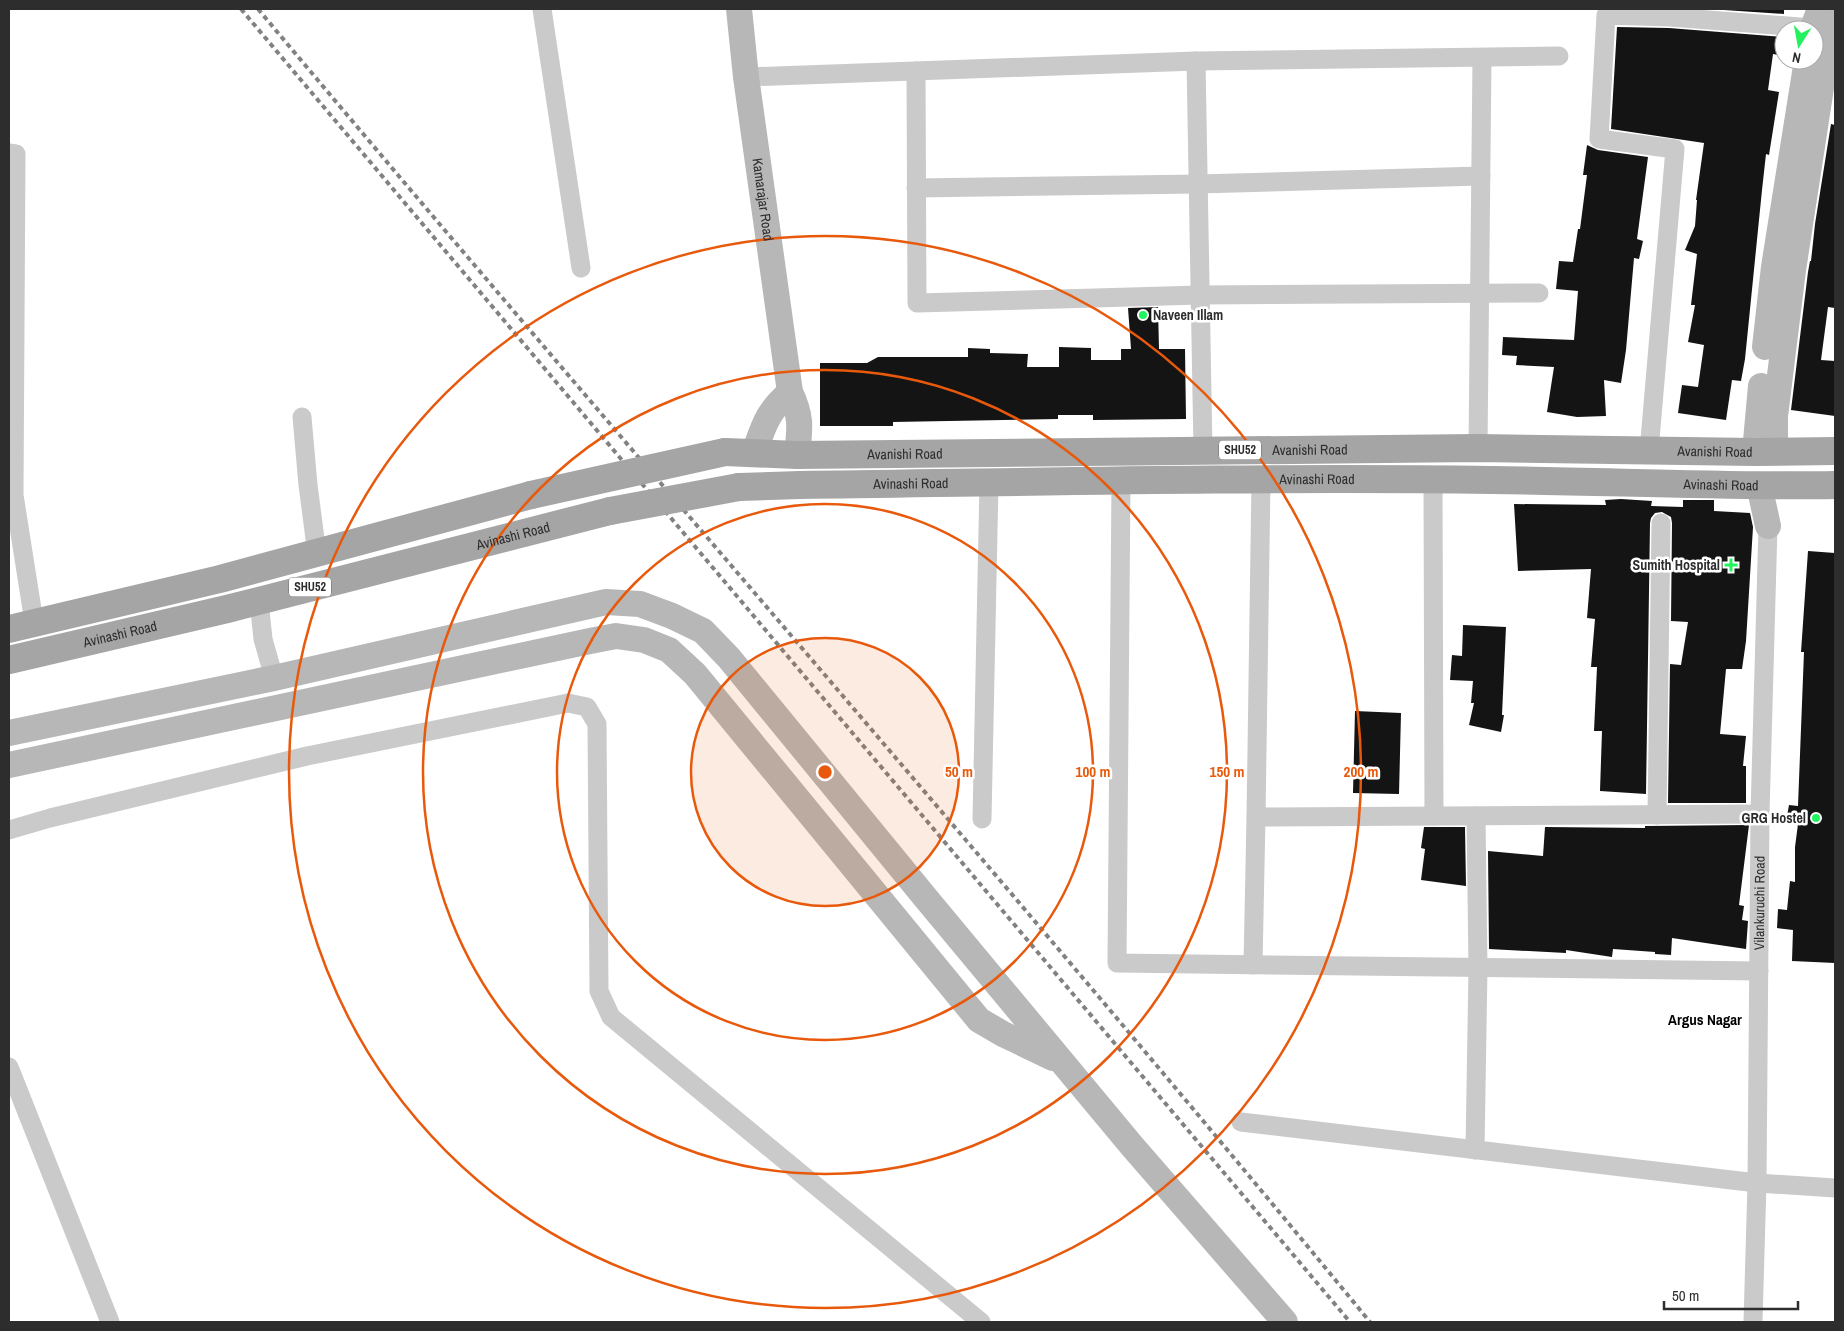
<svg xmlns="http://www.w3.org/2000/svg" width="1844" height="1331" font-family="'Archivo Narrow',sans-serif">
<rect width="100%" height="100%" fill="#fff"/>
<path fill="#141414" d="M1709,9H1784V14Z
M1617,27L1669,28L1784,37V56L1773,54L1768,90L1779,92L1769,155L1766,154L1762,190L1745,359L1741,381L1732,380L1726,420L1678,413L1682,385L1698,387L1704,345L1688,342L1695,305H1691L1697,254L1685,250L1695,226L1697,200H1696L1704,143L1611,129Z
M1831,124L1835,125V308L1828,307L1821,360L1835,361V416L1791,410L1808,272L1810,261H1811L1815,224Z
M1587,145L1598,150L1648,157L1637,239L1643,241L1639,259L1634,258L1626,350L1621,383L1604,380L1606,416L1577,417L1547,412L1554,367L1516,365L1517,356L1502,355L1503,337L1574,340L1578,291L1556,289L1559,261L1573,262L1578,229H1580L1587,175H1583Z
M1158,307L1159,349H1185L1186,419L1093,420V415H1058V419L893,422V426H820V363H867L878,357H968V348L990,349V353L1028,354L1027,367H1059V347L1091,348V360H1121V349H1131L1128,308Z
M1621,499L1652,501L1651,506L1683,507V500H1714V511L1750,513L1753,527L1746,641L1742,669H1726L1720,734L1746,736L1743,766H1746V803H1668L1670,664L1681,665L1688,622L1671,621L1672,523L1671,517L1662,512L1655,513L1651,518L1650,523L1646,794L1600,791L1602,731H1594L1597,667H1591L1595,619L1587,618L1591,569L1518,571L1514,504L1606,505L1605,500Z
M1808,551L1835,553V963L1792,961L1793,930L1777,928L1778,909L1787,910L1790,881L1795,882V847L1798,824L1786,822L1789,805L1798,806L1804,652H1801Z
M1463,625L1506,627L1502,715H1504L1501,732L1469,725L1474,703H1471L1473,681L1450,680L1452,655L1462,656Z
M1355,711L1401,713L1399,794L1353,793Z
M1749,825L1739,905L1744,906L1742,920L1748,921L1746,949L1672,938L1671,955L1655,954V952L1613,949L1612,957L1566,950V953L1489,949L1488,851L1543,856L1545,827L1645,828V826Z
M1424,827H1465L1466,886L1421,880L1425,849L1421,848Z"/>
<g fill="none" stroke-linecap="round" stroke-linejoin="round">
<g stroke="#cacaca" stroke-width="19">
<path d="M542,9L581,268"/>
<path d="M1196,61L1203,451"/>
<path d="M916,71L917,303L1200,295L1539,293"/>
<path d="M746,77L1196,61L1559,56"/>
<path d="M9,153L16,154L14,495L34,622"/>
<path d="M916,188L1198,184L1481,176"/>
<path d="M302,417L308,485L317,554"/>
<path d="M1478,448L1482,58"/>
<path d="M1649,451L1675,149L1599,139L1606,15L1670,17L1813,28L1824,26"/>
<path d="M1261,480L1256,817L1760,814"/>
<path d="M1433,480L1434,816"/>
<path d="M1121,481L1117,963L1759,971"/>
<path d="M259,601L263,639L274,678"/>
<path d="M1657,815L1661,523"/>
<path d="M982,819L989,483"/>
<path d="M9,830L50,818L307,756L568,703L587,707L597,724L599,991L611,1017L981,1322"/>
<path d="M1253,965L1256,817"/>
<path d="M9,1067L110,1322"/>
<path d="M1241,1122L1757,1183L1835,1188"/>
<path d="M1475,1150L1478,968L1476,816"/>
<path id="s1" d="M1753,1322L1757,1183L1760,814L1768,526"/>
</g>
<g stroke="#b7b7b7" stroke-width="26">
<path id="s2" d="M739,9L746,77L790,392C802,417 800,428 797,455"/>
<path d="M1812,30L1820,9"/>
<path d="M1765,347L1774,267L1807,60"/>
<path d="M1775,451V416L1793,270L1822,81L1835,21"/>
<path d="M1755,452L1761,386"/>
<path d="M754,453C764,425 767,412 790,392"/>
<path d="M1759,485L1768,526"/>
<path d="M9,733L274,678L606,602L640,604L672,616L703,631L729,658L929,902L1132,1146L1285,1322"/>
<path d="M9,765L590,641L616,636L644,640L669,650L695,674L979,1020L1003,1034L1053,1058"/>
</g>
<g stroke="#a5a5a5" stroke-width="28">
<path id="s3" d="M725,452L797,455L1478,448L1755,452L1835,451"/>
<path id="s4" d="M739,487L800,485C1030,482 1261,477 1492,480C1606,481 1721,487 1835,485"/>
<path d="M9,629L220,579L531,495"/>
<path id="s5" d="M9,660L227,609L610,511"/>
</g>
<path stroke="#828282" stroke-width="4" stroke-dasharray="5 4" stroke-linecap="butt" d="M241,9L1350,1322
M258,9C626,448 1006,879 1370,1322"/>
<path stroke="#a5a5a5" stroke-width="28" d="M531,495L725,452
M610,511L739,487"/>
</g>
<circle cx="825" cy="772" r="134" fill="#e8590c" fill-opacity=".12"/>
<g fill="none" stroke="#e8590c" stroke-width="2.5">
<circle cx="825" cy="772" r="134"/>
<circle cx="825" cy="772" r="268"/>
<circle cx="825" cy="772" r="402"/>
<circle cx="825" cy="772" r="536"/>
</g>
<g fill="#21f25e" stroke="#fff" stroke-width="2">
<circle cx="1143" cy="315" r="5"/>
<path d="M1728.5 557.5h5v5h5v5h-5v5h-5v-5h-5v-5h5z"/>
<circle cx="1816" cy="818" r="5"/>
</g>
<g text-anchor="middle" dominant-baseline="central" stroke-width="5" stroke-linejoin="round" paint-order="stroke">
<g fill="#fff" stroke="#6c6c6c" stroke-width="1">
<rect x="1219" y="440.5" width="42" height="19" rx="4"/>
<rect x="289" y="577.5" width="42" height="19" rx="4"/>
</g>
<g font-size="12" font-weight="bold" fill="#2d2d2d">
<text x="1240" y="450">SHU52</text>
<text x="310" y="587">SHU52</text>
</g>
<g font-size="14" fill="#2d2d2d" stroke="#fff">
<text stroke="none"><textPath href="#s2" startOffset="192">Kamarajar Road</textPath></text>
<text stroke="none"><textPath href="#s3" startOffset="585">Avanishi Road</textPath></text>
<text stroke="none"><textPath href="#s3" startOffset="990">Avanishi Road</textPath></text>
<text stroke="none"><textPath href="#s3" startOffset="180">Avanishi Road</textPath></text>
<text stroke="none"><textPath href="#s4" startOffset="578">Avinashi Road</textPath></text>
<text stroke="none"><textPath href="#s4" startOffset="172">Avinashi Road</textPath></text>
<text stroke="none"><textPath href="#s4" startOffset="982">Avinashi Road</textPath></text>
<text stroke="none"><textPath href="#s5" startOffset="519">Avinashi Road</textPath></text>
<text stroke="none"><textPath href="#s5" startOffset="114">Avinashi Road</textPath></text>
<text stroke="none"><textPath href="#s1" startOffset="419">Vilankuruchi Road</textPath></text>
</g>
<g font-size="14" font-weight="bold" fill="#2d2d2d" stroke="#fff" text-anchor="end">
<text x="1153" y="315" text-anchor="start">Naveen Illam</text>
<text x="1720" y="565">Sumith Hospital</text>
<text x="1806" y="818">GRG Hostel</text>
</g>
<g font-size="15" font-weight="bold" fill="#000" stroke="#fff">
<text x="1705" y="1019">Argus Nagar</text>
</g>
</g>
<circle cx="825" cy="772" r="8" fill="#e8590c" stroke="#fff" stroke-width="2.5"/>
<g font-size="15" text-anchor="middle" font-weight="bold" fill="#e8590c" stroke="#fff" stroke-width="5" stroke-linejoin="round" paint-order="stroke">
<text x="959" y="777">50 m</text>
<text x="1093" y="777">100 m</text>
<text x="1227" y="777">150 m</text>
<text x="1361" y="777">200 m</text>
</g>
<rect width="1844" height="1331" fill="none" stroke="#2d2d2d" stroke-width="20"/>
<g transform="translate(1799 45) rotate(191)"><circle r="24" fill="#ffffff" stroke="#ababab"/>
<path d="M0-4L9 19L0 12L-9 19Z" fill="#21f25e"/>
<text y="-8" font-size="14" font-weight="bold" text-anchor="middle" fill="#2d2d2d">N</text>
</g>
<path d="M1664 1301v8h134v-8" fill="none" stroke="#2d2d2d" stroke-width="2.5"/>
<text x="1672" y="1301" font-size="15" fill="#2d2d2d" stroke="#ffffff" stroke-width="4" paint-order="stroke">50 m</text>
</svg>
